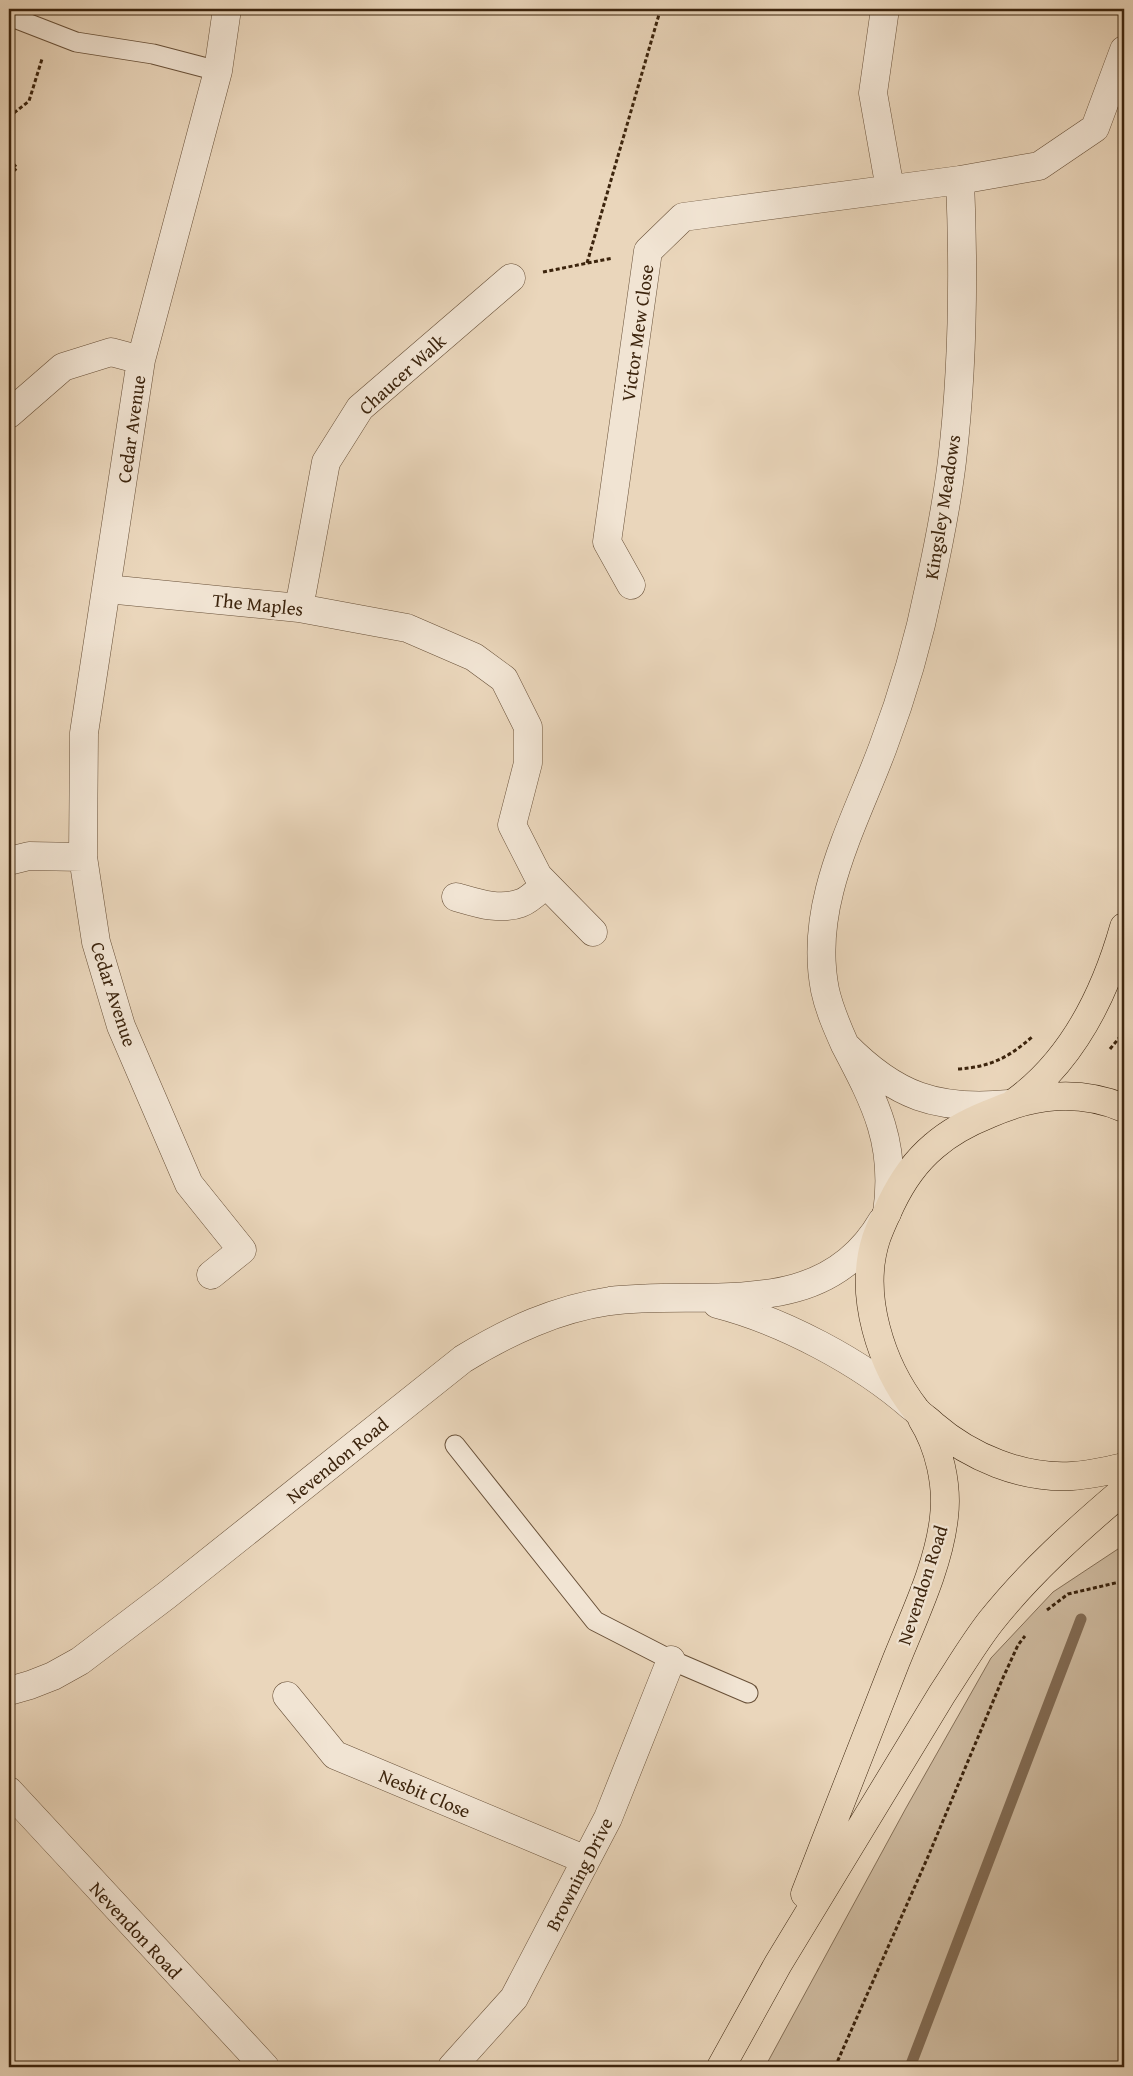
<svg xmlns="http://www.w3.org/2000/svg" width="1133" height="2076" font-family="'Gentium Book Plus',serif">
<rect width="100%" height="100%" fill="#ead6bb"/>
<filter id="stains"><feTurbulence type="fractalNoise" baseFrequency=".004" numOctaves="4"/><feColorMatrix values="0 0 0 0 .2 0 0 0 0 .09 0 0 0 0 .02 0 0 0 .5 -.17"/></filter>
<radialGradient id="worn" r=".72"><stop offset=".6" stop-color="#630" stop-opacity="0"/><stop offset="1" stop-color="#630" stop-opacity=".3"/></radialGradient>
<path fill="#ccb89d" stroke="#846e55" d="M1124,1545V2067H765L906,1808L991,1658L1053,1592Z"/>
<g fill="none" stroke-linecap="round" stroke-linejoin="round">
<path stroke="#816a52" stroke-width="11" d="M910,2067L1081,1619"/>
<defs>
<path id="service" d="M9,16L76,42L153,54L218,71
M455,1445L595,1621L671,1660L748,1693"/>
<path id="minor" d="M885,9L873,93L890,189
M9,414L63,367L111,352L141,360
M631,585L607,542L648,251L683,217L960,180
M107,589L299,608L407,628L474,657L504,679L528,727V763L512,825L538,876L593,932
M299,608L326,462L360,408L511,278
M9,861L29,856L83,857
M456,897C477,903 499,911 521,903C530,900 539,890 546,884
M845,1045C837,1027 829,1009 825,990C808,904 854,825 883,747C903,694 919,639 930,584C939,543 947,502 952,461C963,368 964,273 960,180L1039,166L1095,128L1124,50
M887,1213C897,1144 876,1104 845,1045C895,1096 937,1111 1009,1104
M211,1275L242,1250L189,1184L121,1026L96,942L83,857L84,733L141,360L218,71L227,9
M287,1696L335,1755L586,1860
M9,1791L265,2067
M452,2067L514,1998L608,1818L671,1660"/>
<path id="tertiary" d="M717,1304C783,1321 861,1362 912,1407
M9,1691L30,1685L53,1676L80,1661L167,1595L463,1359C509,1331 556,1309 610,1301C706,1289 823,1323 882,1221"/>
<path id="primary" d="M1015,1102C1073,1060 1105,994 1124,927
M1124,1108C1078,1089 1034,1094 989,1114C969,1122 950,1132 934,1146C916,1161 901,1183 891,1204C886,1215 880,1227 876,1239C858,1295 881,1365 916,1410C921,1416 928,1420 933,1425C970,1457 1022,1479 1072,1476C1090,1475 1107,1471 1124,1467
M805,1894C835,1816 866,1738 896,1661C914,1616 939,1565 944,1517C948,1485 939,1446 922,1419
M721,2067L778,1964L942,1694C958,1670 973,1644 991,1621C1029,1573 1077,1530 1124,1490"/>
</defs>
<use href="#service" stroke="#685038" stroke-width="21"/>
<use href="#minor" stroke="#685038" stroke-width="29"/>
<use href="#tertiary" stroke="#685038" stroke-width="29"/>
<use href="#primary" stroke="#3c240d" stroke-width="29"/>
<path stroke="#3c240d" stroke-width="3" stroke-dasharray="4 2.5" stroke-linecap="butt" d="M9,117L29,101L42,59
M9,159L17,168L9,175
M587,263L660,11L659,9
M543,272L613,258
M1110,1049L1124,1032
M958,1069C990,1067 1008,1058 1032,1037
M1047,1610L1068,1594L1124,1581
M835,2067L927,1859L1002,1680L1018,1645L1025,1636"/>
<use href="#service" stroke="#f1e4d3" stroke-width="19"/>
<use href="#minor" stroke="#f1e4d3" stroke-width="28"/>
<use href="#tertiary" stroke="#f1e4d3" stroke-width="28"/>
<use href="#primary" stroke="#ead6bb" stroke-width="28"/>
</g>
<g text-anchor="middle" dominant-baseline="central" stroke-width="4.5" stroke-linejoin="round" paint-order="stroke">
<g font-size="19" fill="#3c240d" stroke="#f1e4d3">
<text transform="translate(637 333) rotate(-82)">Victor Mew Close</text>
<text transform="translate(402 374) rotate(-42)">Chaucer Walk</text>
<text transform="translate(131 429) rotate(-82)">Cedar Avenue</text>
<text transform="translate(942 507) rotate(-81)">Kingsley Meadows</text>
<text transform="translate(258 604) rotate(6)">The Maples</text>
<text transform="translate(114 994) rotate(72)">Cedar Avenue</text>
<text transform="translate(337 1460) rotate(-39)">Nevendon Road</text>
<text transform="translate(922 1585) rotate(-72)">Nevendon Road</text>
<text transform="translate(425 1793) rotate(23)">Nesbit Close</text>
<text transform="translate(579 1874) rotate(-63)">Browning Drive</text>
<text transform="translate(136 1930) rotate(47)">Nevendon Road</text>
</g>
</g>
<rect width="1133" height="2076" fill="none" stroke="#ead6bb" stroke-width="30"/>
<rect x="10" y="10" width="1113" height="2056" fill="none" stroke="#3c240d" stroke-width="2.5"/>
<rect x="15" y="15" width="1103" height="2046" fill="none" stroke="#3c240d"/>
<rect width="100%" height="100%" filter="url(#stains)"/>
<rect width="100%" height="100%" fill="url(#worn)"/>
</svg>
